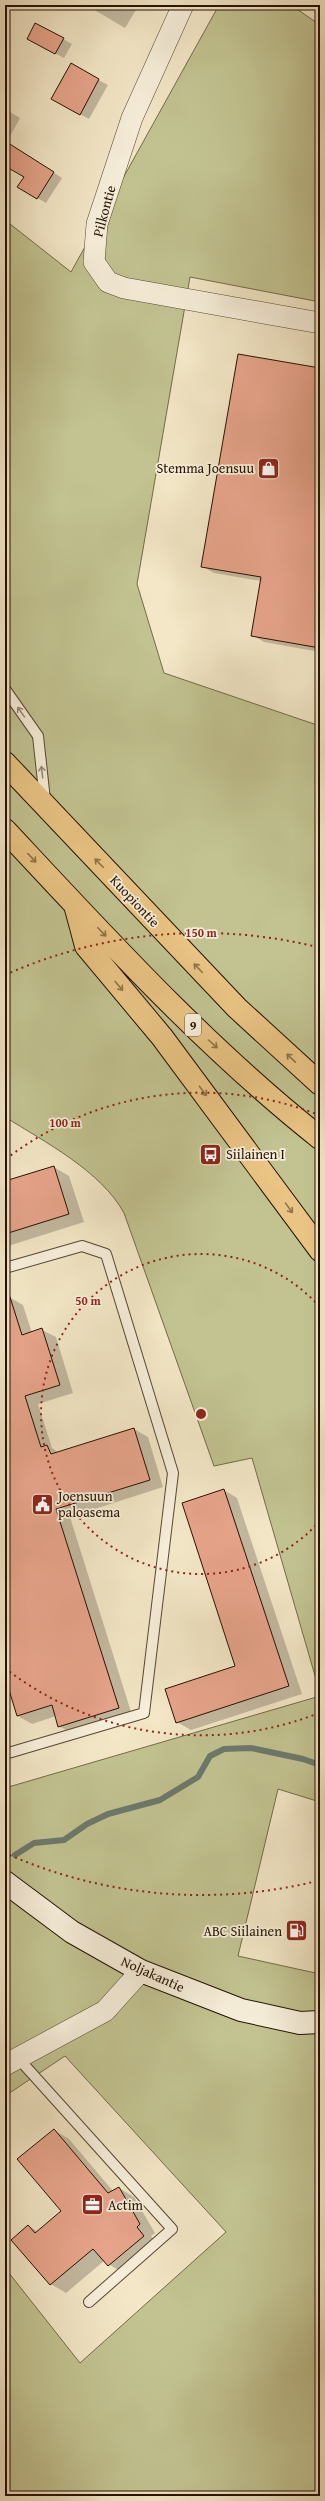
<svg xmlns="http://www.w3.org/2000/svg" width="325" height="2501" font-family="'Gentium Book Plus',serif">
<rect width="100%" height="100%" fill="#f3e7c7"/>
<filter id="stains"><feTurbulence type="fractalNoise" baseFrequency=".005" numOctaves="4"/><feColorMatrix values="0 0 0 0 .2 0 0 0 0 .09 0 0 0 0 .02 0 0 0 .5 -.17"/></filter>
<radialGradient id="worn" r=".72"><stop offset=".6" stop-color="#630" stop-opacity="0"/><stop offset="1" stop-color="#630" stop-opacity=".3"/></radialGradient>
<path fill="#c2c391" stroke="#746a49" d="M219,5H291L320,25V302L190,277L137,584L164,673L320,726V1693L252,1458L214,1466L124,1213C101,1171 45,1142 5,1117V220L71,272Z
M320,1696V1802L278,1789L238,1956L320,1974V2496H5V2268L80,2363L226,2232L65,2056L5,2096V1788Z"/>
<path fill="#0003" d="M86,5H139L125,28Z
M63,39L72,44L64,58L37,44Z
M71,65L108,85L89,119L52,99Z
M5,109L20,118L9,138L5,136Z
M29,157L62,178L46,203L19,187L25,177Z
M320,369V652L264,642L252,635L261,581L214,573L202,566Z
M54,1167L69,1176L84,1222L5,1247V1182Z
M9,1297L23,1305L32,1333L42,1330L56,1337L73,1393L38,1404L52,1448L59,1453L134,1429L148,1437L163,1487L70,1517L132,1715L73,1734L59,1726L56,1716L32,1724L18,1716L5,1674V1298Z
M224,1490L237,1498L302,1694L191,1730L177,1722L237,1667Z
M54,2130L69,2139L113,2191L119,2188L134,2197L155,2233L151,2236L159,2245L124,2274L104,2261L66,2293L51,2284L13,2240L29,2226L38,2232L62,2211Z"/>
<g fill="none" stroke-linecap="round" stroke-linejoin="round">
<path stroke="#6c796e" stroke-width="6" d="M15,1855L34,1843L64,1840L87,1824L108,1814L160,1800L198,1777L210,1756L224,1749L251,1748L303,1759L320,1765"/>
</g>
<path fill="#e7a48b" stroke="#251101" d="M35,23L64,38L55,54L27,39Z
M71,63L99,79L80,115L51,99Z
M5,141L54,172L37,199L17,187L24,177L5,166Z
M238,354L320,368V648L251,636L261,577L201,567Z
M54,1166L69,1214L5,1234V1181Z
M9,1294L22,1335L42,1328L60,1385L25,1396L41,1447L47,1445L51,1454L134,1428L150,1480L56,1509L119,1708L58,1727L52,1705L17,1716L5,1677V1295Z
M224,1489L289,1686L176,1723L165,1689L235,1666L182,1503Z
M54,2129L108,2193L119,2187L140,2224L137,2227L144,2236L108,2266L93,2249L50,2285L11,2240L28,2225L35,2233L61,2211L17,2159Z"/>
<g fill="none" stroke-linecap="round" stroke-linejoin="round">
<defs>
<path id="service" d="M5,689L38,736L45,800
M5,1268L82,1246L106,1254L173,1473L144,1713L5,1754
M18,2058L172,2229L89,2302"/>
<path id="minor" d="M183,5L132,118L97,224L94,262L108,282L124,288L320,323
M5,2065L105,2011L141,1971"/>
<path id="secondary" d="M5,1882L72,1932L141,1971L241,2010L300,2023L320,2022"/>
<path id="motorway" d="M5,763L237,1008L320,1084
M5,830C105,937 205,1047 320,1138
M75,905L86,946L162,1037L320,1250"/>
</defs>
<use href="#service" stroke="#584632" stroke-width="12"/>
<use href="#minor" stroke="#584632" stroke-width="22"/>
<use href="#secondary" stroke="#251101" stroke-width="24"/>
<use href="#motorway" stroke="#251101" stroke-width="24"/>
<use href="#service" stroke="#f7efdb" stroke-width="10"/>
<use href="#minor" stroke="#f7efdb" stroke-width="21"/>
<use href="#secondary" stroke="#f7efdb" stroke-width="22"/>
<use href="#motorway" stroke="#eac484" stroke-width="22"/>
</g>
<defs><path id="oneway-shaft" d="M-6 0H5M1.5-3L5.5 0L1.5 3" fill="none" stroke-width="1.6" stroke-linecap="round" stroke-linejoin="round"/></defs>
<g stroke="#988b79">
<use href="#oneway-shaft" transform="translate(21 712) rotate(-125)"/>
<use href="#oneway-shaft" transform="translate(42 772) rotate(-97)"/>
</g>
<g stroke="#917349">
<use href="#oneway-shaft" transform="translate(32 858) rotate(47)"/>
<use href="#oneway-shaft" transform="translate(99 863) rotate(-134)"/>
<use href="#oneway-shaft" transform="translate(102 932) rotate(46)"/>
<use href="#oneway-shaft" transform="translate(198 968) rotate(-134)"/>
<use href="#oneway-shaft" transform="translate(119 986) rotate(50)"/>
<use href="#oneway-shaft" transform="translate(213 1044) rotate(42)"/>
<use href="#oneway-shaft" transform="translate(291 1058) rotate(-137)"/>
<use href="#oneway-shaft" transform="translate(203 1091) rotate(53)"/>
<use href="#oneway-shaft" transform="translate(289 1208) rotate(54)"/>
</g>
<g fill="none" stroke="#8f2418" stroke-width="2" stroke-dasharray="2 4">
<path d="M320 1521A160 160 0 1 1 320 1307"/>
<path d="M319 1713A321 321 0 0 1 6 1669M6 1159A321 321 0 0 1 319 1115"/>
<path d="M317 1881A481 481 0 0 1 5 1853M5 975A481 481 0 0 1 317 947"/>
</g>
<defs>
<symbol id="shop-square" viewBox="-11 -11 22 22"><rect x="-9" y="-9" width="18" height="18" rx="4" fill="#8f2418" stroke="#f7efdb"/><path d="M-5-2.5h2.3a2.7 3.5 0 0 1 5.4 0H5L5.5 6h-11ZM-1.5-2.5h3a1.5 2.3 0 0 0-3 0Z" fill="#fff"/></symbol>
<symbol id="bus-square" viewBox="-11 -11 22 22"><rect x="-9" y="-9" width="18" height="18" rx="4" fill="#8f2418" stroke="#f7efdb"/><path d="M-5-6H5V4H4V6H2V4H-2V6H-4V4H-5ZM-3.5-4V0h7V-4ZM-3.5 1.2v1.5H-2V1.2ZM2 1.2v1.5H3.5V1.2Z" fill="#fff"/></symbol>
<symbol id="civic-square" viewBox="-11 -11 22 22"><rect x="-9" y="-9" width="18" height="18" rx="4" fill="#8f2418" stroke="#f7efdb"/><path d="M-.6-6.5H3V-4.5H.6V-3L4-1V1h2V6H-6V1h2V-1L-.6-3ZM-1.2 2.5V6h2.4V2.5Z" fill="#fff"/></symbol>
<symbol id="fuel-square" viewBox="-11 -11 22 22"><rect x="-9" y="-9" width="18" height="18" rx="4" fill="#8f2418" stroke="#f7efdb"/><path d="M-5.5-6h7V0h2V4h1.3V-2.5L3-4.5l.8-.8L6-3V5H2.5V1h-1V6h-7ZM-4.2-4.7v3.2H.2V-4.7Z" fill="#fff"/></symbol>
<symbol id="office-square" viewBox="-11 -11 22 22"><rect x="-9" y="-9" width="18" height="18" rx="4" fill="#8f2418" stroke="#f7efdb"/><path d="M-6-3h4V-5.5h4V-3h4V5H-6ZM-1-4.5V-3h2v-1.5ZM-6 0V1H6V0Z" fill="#fff"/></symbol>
</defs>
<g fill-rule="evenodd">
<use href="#shop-square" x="256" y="456" width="25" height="25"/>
<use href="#bus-square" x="198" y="1142" width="25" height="25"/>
<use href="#civic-square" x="30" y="1492" width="25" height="25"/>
<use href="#fuel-square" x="284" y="1918" width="25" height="25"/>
<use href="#office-square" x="80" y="2192" width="25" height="25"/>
</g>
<g text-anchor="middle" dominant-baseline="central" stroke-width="3.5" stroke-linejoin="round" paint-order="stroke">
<rect fill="#f7efdb" stroke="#645442" stroke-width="1" x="185" y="1014" width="16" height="22" rx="3"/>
<g font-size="13" font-weight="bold" fill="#251101">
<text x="193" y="1025">9</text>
</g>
<g font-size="14" fill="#251101" stroke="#f7efdb">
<text transform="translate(104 211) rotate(-75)">Pilkontie</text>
<text transform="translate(135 901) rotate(47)">Kuopiontie</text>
<text transform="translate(153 1974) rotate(24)">Noljakantie</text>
</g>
<g font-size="14" fill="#251101" stroke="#f7efdb" text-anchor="start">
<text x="254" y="468" text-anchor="end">Stemma Joensuu</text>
<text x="226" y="1154">Siilainen I</text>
<text x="58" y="1496">Joensuun<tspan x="58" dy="16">paloasema</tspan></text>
<text x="282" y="1931" text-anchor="end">ABC Siilainen</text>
<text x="108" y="2205">Actim</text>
</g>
</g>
<circle cx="201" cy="1414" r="6" fill="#8f2418" stroke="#f7efdb" stroke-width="2"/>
<g font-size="12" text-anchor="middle" font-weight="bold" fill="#8f2418" stroke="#f7efdb" stroke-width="3.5" stroke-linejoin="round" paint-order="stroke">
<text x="201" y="937">150 m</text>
<text x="65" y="1127">100 m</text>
<text x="88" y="1305">50 m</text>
</g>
<rect width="325" height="2501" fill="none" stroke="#f3e7c7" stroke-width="20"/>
<rect x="6" y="6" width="313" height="2489" fill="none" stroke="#251101" stroke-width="2"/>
<rect x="10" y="10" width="305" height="2481" fill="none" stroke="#251101"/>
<rect width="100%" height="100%" filter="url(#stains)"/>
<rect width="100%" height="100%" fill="url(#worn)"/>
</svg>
